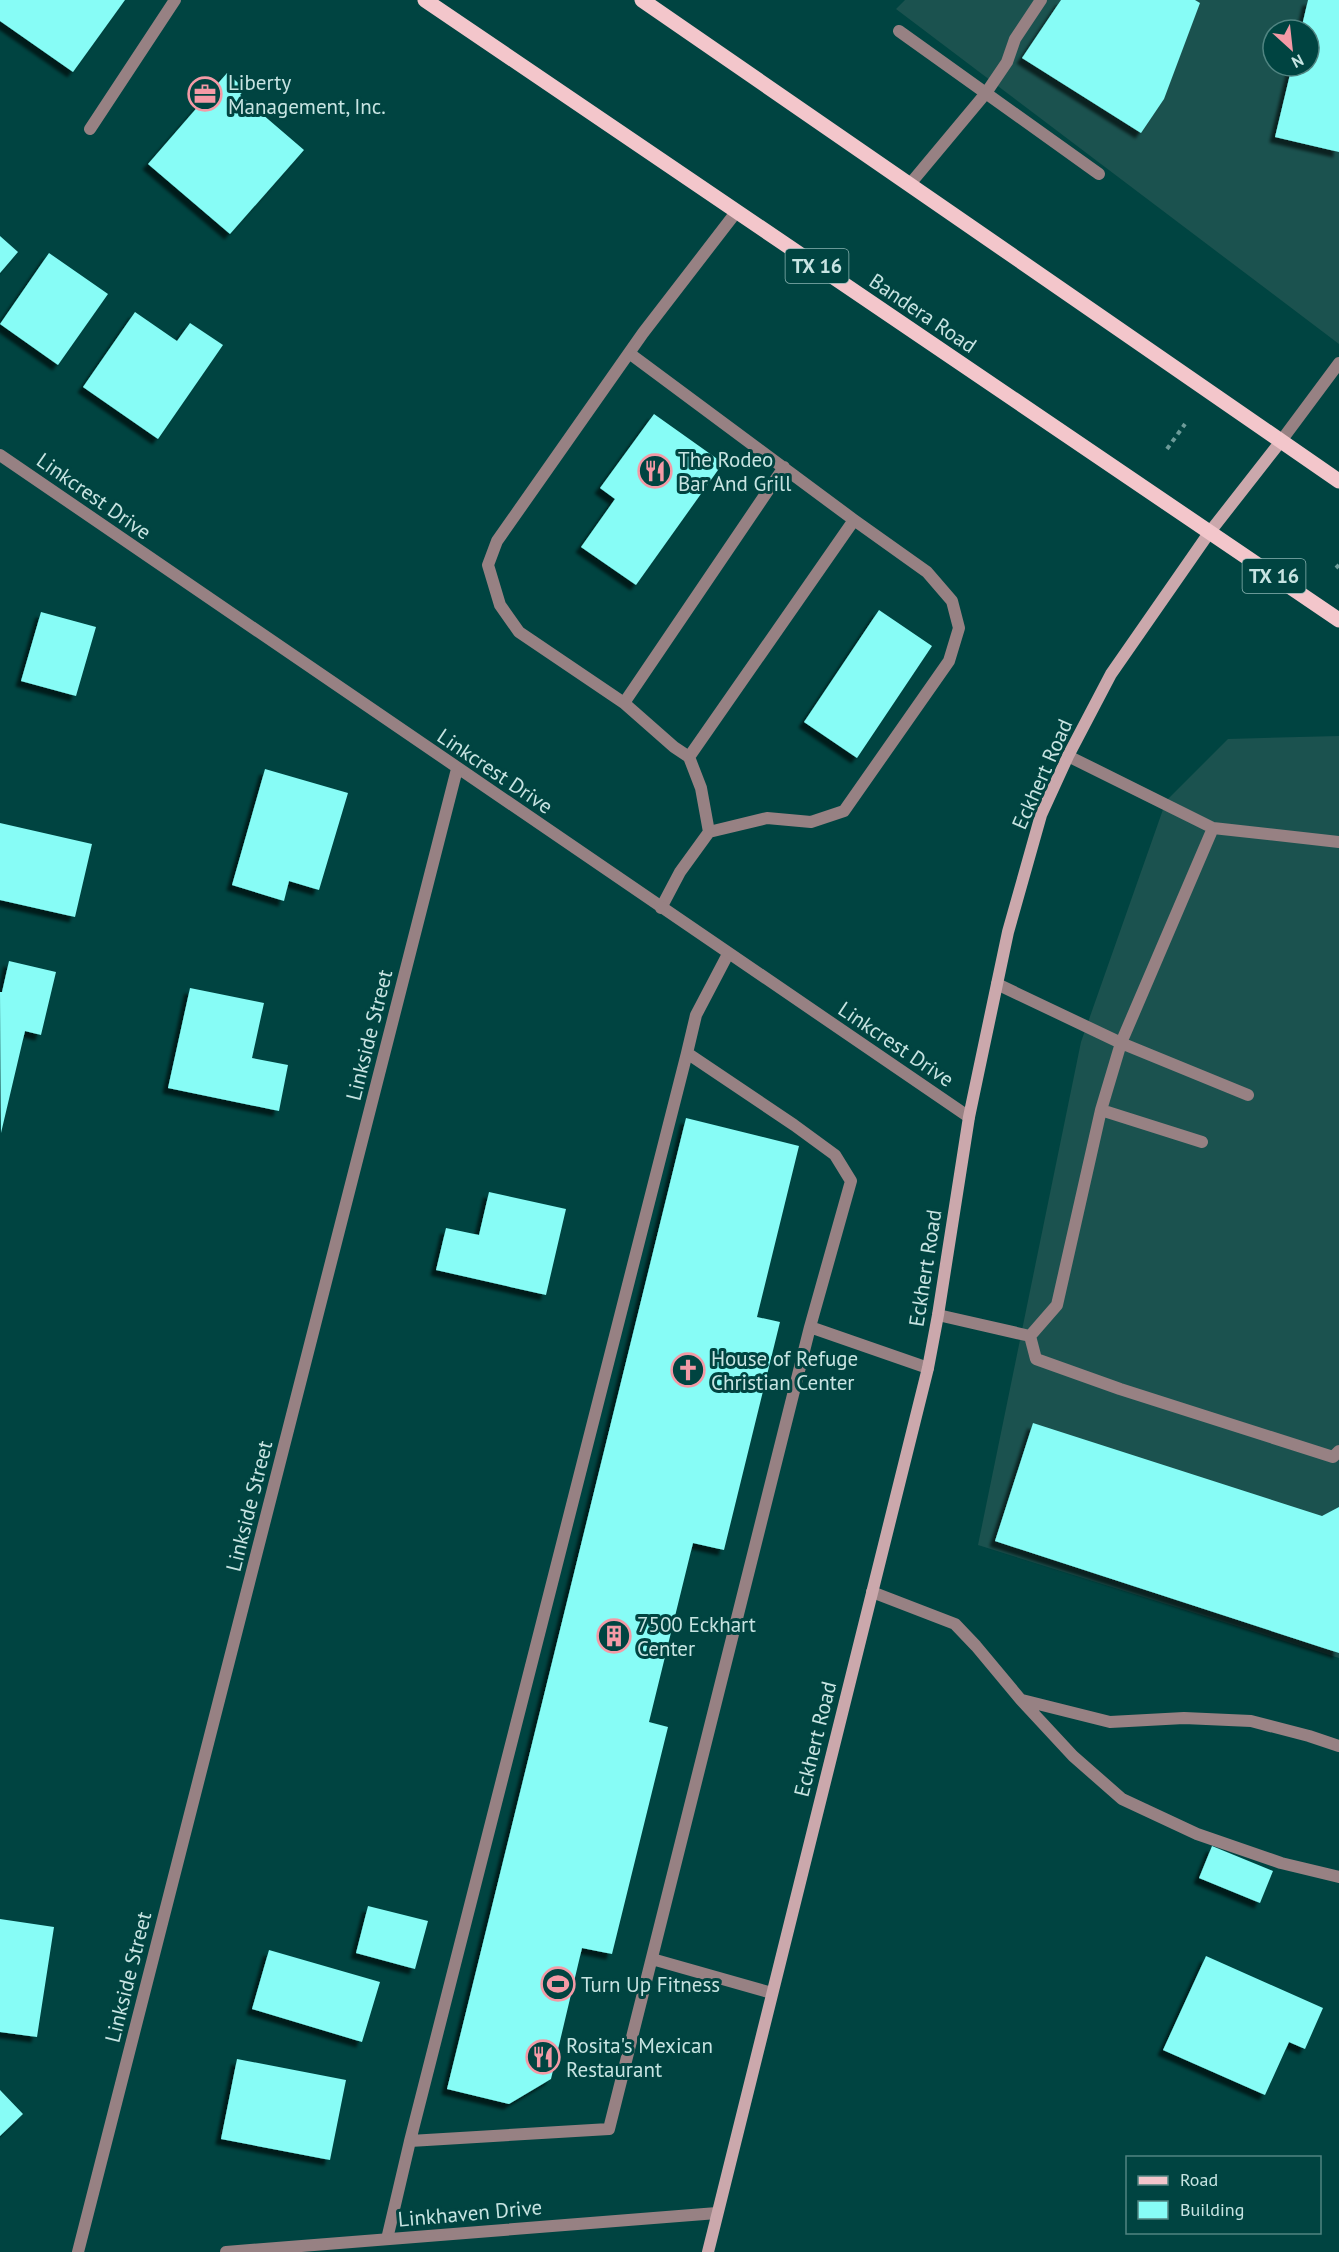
<svg xmlns="http://www.w3.org/2000/svg" width="1339" height="2252" font-family="'PT Sans',sans-serif">
<defs>
<filter id="shadow"><feDropShadow dx="-5.5" dy="5.5" stdDeviation="1.5" flood-color="#0009"/></filter>
</defs>
<rect width="100%" height="100%" fill="#004441"/>
<path fill="#1b524f" fill-rule="evenodd" d="M905,0H1339V344L896,9ZM1273,30H1309V66H1273Z
M1339,736V1658L978,1545L1081,1042L1166,801L1228,739Z"/>
<path fill="#87fcf6" filter="url(#shadow)" d="M0,0H125L73,72L0,21Z
M1061,0H1195L1200,3L1164,99L1141,133L1022,58Z
M1308,0H1339V152L1275,137L1292,66H1309V30H1301Z
M227,73L245,89L240,95L304,150L230,234L148,164Z
M0,236L18,252L0,273Z
M49,253L108,294L58,365L0,324Z
M135,312L177,341L190,323L223,345L158,439L83,387Z
M654,414L723,463L636,585L581,547L615,499L600,488Z
M879,610L932,646L857,758L804,722Z
M41,612L96,627L76,696L21,681Z
M265,769L348,793L319,890L289,881L284,901L232,885Z
M0,823L92,844L75,917L0,900Z
M9,961L56,972L41,1035L25,1031L1,1133L0,992H2Z
M190,988L264,1003L252,1058L288,1065L279,1111L168,1088Z
M686,1118L799,1146L757,1317L780,1322L724,1550L693,1543L649,1722L668,1727L612,1954L582,1948L551,2079L509,2104L447,2089Z
M489,1192L566,1209L546,1295L436,1270L446,1228L479,1235Z
M1033,1423L1322,1516L1339,1507V1653L995,1541Z
M1212,1846L1273,1871L1260,1903L1199,1878Z
M368,1906L428,1921L415,1969L356,1953Z
M0,1919L54,1927L37,2037L0,2032Z
M269,1950L380,1982L362,2042L252,2009Z
M1206,1956L1323,2008L1305,2049L1289,2042L1265,2095L1163,2050Z
M237,2059L346,2080L330,2160L221,2139Z
M0,2090L23,2114L0,2136Z"/>
<g fill="none" stroke-linecap="round" stroke-linejoin="round">
<path stroke="#6d9c99" stroke-width="4" stroke-dasharray="4.5 4.5" stroke-linecap="butt" d="M1167,449L1185,424
M1336,568L1339,565"/>
<path stroke="#978183" stroke-width="12" d="M899,31L1099,174
M90,129L175,0
M910,184L986,93L1007,62L1015,39L1041,0
M629,353L854,520L927,572L952,601L959,628L949,661L844,811L811,822L767,818L709,832L680,872L661,908
M624,703L784,467
M689,757L854,520
M1213,828L1339,842
M709,832L701,788L689,757L674,747L624,703L519,632L500,605L488,565L497,541L643,333L737,211
M728,954L696,1015L687,1053L794,1125L835,1155L851,1181L810,1327L928,1368
M997,984L1121,1043L1213,828L1068,756
M1101,1110L1202,1142
M938,1315L1030,1336L1036,1359L1120,1389L1333,1457L1339,1451
M1030,1336L1057,1305L1101,1110L1121,1043L1248,1095
M872,1592L955,1624L976,1646L1021,1700L1073,1756L1122,1799L1197,1834L1281,1863L1339,1877
M1022,1700L1110,1722L1184,1718L1251,1721L1309,1736L1339,1746
M652,1959L772,1993
M410,2141L687,1053
M387,2239L410,2141L609,2129L810,1327"/>
<path stroke="#978183" stroke-width="12" d="M1281,441L1339,363
M0,455L969,1117
M78,2252L457,769
M226,2252L717,2213"/>
<path stroke="#cba8ac" stroke-width="12" d="M708,2252L928,1368L938,1315L969,1117L978,1074L1008,932L1041,815L1068,756L1111,674L1209,533L1281,441"/>
<path stroke="#f3c6cb" stroke-width="15" d="M425,0L1339,620
M642,0L1339,481"/>
</g>
<defs>
<symbol id="office-ring" viewBox="-11 -11 22 22"><circle r="9.5" fill="#004441" stroke="#f49aa6" stroke-width="1.5"/><path d="M-6-3h4V-5.5h4V-3h4V5H-6ZM-1-4.5V-3h2v-1.5ZM-6 0V1H6V0Z" fill="#f49aa6"/></symbol>
<symbol id="restaurant-ring" viewBox="-11 -11 22 22"><circle r="9.5" fill="#004441" stroke="#f49aa6" stroke-width="1.5"/><path d="M-5-6h1v4h1v-4h1v4h1v-4h1v5L-1.5 .5V6h-2V.5L-5-1ZM5-6V6H3V1.5H1.5Q1.5-4 5-6Z" fill="#f49aa6"/></symbol>
<symbol id="church-ring" viewBox="-11 -11 22 22"><circle r="9.5" fill="#004441" stroke="#f49aa6" stroke-width="1.5"/><path d="M-1.2-6h2.4v3.5h3.3v2.4h-3.3V6h-2.4V-.1h-3.3v-2.4h3.3Z" fill="#f49aa6"/></symbol>
<symbol id="building-ring" viewBox="-11 -11 22 22"><circle r="9.5" fill="#004441" stroke="#f49aa6" stroke-width="1.5"/><path d="M-4-6H4V6H1V3H-1V6H-4ZM-2.5-4.3h1.7v1.8h-1.7ZM.8-4.3h1.7v1.8H.8ZM-2.5-1h1.7V.8h-1.7ZM.8-1h1.7V.8H.8Z" fill="#f49aa6"/></symbol>
<symbol id="stadium-ring" viewBox="-11 -11 22 22"><circle r="9.5" fill="#004441" stroke="#f49aa6" stroke-width="1.5"/><path d="M0-5a6.5 5 0 1 0 0 10a6.5 5 0 1 0 0-10ZM-3.5-1.8h7v3.6h-7Z" fill="#f49aa6"/></symbol>
</defs>
<g fill-rule="evenodd">
<use href="#office-ring" x="186" y="75" width="38" height="38"/>
<use href="#restaurant-ring" x="636" y="452" width="38" height="38"/>
<use href="#church-ring" x="669" y="1351" width="38" height="38"/>
<use href="#building-ring" x="595" y="1617" width="38" height="38"/>
<use href="#stadium-ring" x="539" y="1965" width="38" height="38"/>
<use href="#restaurant-ring" x="524" y="2038" width="38" height="38"/>
</g>
<g text-anchor="middle" dominant-baseline="central" stroke-width="6" stroke-linejoin="round" paint-order="stroke">
<g fill="#004441" stroke="#8bb4b2" stroke-width="1.5">
<rect x="785.5" y="249" width="63" height="34" rx="4.5"/>
<rect x="1242.5" y="559" width="63" height="34" rx="4.5"/>
</g>
<g font-size="20" font-weight="bold" fill="#c7e4e2">
<text x="817" y="266">TX 16</text>
<text x="1274" y="576">TX 16</text>
</g>
<g font-size="21" fill="#c7e4e2" stroke="#004441" text-anchor="start">
<text x="228" y="82">Liberty<tspan x="228" dy="24">Management, Inc.</tspan></text>
<text x="678" y="459">The Rodeo<tspan x="678" dy="24">Bar And Grill</tspan></text>
<text x="711" y="1358">House of Refuge<tspan x="711" dy="24">Christian Center</tspan></text>
<text x="637" y="1624">7500 Eckhart<tspan x="637" dy="24">Center</tspan></text>
<text x="581" y="1984">Turn Up Fitness</text>
<text x="566" y="2045">Rosita's Mexican<tspan x="566" dy="24">Restaurant</tspan></text>
</g>
<g font-size="21" fill="#c7e4e2" stroke="#004441">
<text transform="translate(923 313) rotate(34)">Bandera Road</text>
<text transform="translate(94 496) rotate(35)">Linkcrest Drive</text>
<text transform="translate(495 771) rotate(34)">Linkcrest Drive</text>
<text transform="translate(1042 774) rotate(-66)">Eckhert Road</text>
<text transform="translate(369 1035) rotate(-76)">Linkside Street</text>
<text transform="translate(896 1044) rotate(34)">Linkcrest Drive</text>
<text transform="translate(925 1268) rotate(-81)">Eckhert Road</text>
<text transform="translate(249 1506) rotate(-76)">Linkside Street</text>
<text transform="translate(815 1739) rotate(-76)">Eckhert Road</text>
<text transform="translate(128 1977) rotate(-76)">Linkside Street</text>
<text transform="translate(470 2213) rotate(-5)">Linkhaven Drive</text>
</g>
</g>
<rect x="1126" y="2156" width="195" height="78" fill="#004441" stroke="#508481" stroke-width="1.5"/>
<rect x="1138" y="2176" width="30" height="9" fill="#f3c6cb" stroke="#508481" stroke-width="1.5"/>
<text x="1180" y="2186" font-size="18" fill="#c7e4e2">Road</text>
<rect x="1138" y="2201" width="30" height="18" fill="#87fcf6" stroke="#508481" stroke-width="1.5"/>
<text x="1180" y="2216" font-size="18" fill="#c7e4e2">Building</text>
<g transform="translate(1291 48) rotate(153)"><circle r="28" fill="#004441" stroke="#508481" stroke-width="1.5"/>
<path d="M0-4.5L10 22L0 15L-10 22Z" fill="#f49aa6"/>
<text y="-9" font-size="16" font-weight="bold" text-anchor="middle" fill="#c7e4e2">N</text>
</g>
</svg>
